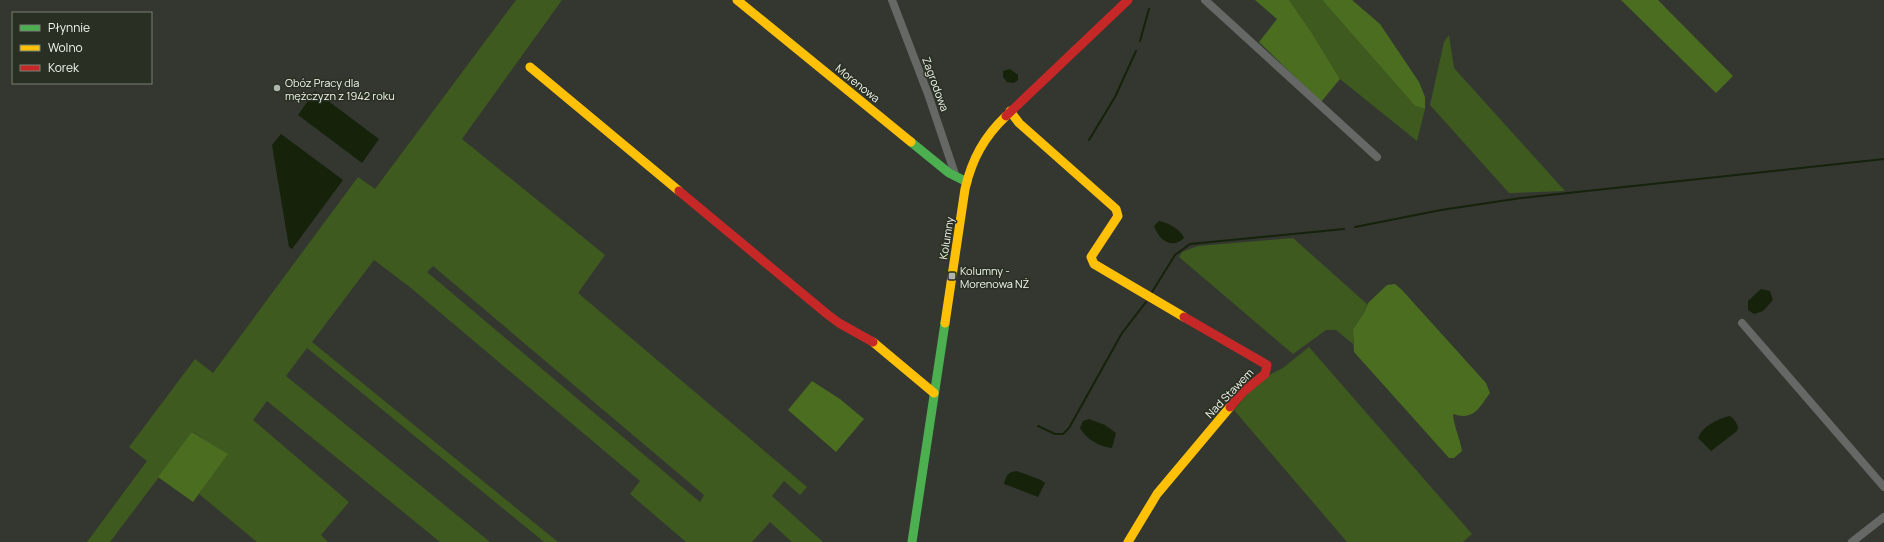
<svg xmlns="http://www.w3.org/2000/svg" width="1884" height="542" font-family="Manrope,sans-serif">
<rect width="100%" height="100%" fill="#333730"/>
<path fill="#3e5a1e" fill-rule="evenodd" d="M516,0H562L462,139L605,255L578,293L807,487L800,495L784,481L772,496L823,542H792L770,522L752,542H686L630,494L640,481L411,288L374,260L312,342L558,542H544L307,348L286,376L490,542H440L267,401L253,420L349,502L321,535L328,542H257L199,494L227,454L193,432L110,542H87L147,461L129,447L195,359L213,373L358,177L375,189ZM433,266L704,495L700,502L427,272Z
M1289,0H1322L1415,106L1425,109L1417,141L1340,79L1312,33Z
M1449,35L1454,68L1565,191L1509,193L1430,105L1444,42Z
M1293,238L1367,304L1364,313L1353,329V344L1336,330H1326L1293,354L1179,257L1182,252L1198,246Z
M1309,347L1472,534L1463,542H1347L1234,410L1248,393L1271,374L1283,368Z"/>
<path fill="#4a6d20" d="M1255,0H1289L1312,33L1340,79L1321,102L1259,42L1277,19Z
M1322,0H1352L1380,24L1419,82L1425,97V109L1415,106Z
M1621,0H1658L1733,76L1716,93Z
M1395,284L1402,290L1486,383L1490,393C1479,408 1474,421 1453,414C1454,427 1460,438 1462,451L1454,458H1449L1354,352L1353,329L1364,313L1368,303L1387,285Z
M812,381L840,399L864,419L836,452L788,410Z
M192,432L228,454L193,502L158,477Z"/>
<path fill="#162209" d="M1010,69L1018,75V80L1014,83L1007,82L1003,77V71Z
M315,91L379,139L362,163L298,115Z
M281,134L343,180L292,249L289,247L272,145Z
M1159,221C1169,223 1180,229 1184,238C1172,250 1159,240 1154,226Z
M1761,289L1770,291L1773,300L1763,311L1754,314L1748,310V301Z
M1729,416C1734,418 1736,422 1738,427L1737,431L1711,451L1698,438C1703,425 1717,420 1729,416Z
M1089,419L1105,425L1116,433L1112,448C1100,447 1086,439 1080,428L1083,421Z
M1017,471L1041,480L1045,483L1038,497L1004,484C1006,476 1007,472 1017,471Z"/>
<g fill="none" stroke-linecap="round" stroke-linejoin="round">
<path stroke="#162209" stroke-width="2" d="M1140,41L1149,9
M1089,140L1115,97L1136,51
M1355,227L1441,210L1521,198L1884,159
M1152,292L1175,255L1190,244L1344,229
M1038,426L1055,434H1063L1069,428L1122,333L1146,302"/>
<path stroke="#656864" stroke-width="8" d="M892,0L928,94L956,177
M1205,0L1377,157
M1742,323L1884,487
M1852,542L1884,517"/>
<path stroke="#4caf50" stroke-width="9" d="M911,142L949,173L967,182
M912,542L945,323"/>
<path stroke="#ffc107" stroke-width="9" d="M737,0L911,142
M530,67L679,191
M1010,111L1019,123L1116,209L1118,216L1091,257L1094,264L1184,317
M945,323L965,189C972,159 984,137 1006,116
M873,342L934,393
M1128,542L1157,494L1230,407"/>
<path stroke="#c62828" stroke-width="9" d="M1006,116L1128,0
M679,191L827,314L839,323L873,342
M1184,317L1267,365L1265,374L1243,392L1230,407"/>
</g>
<g fill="#afb4ac" stroke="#293023" stroke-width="1.5">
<circle cx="277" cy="88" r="4"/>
<rect x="948" y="272" width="8" height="8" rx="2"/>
</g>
<g text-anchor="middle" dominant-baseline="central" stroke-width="3" stroke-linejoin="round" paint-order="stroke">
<g font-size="11" fill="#f2f7ee" stroke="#293023" text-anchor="start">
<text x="285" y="82">Obóz Pracy dla<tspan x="285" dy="13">mężczyzn z 1942 roku</tspan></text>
<text x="960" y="270">Kolumny -<tspan x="960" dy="13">Morenowa NŻ</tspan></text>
</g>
<g font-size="11" fill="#f2f7ee" stroke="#293023">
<text transform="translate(858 83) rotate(39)">Morenowa</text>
<text transform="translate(936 84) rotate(70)">Zagrodowa</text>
<text transform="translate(946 238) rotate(-81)">Kolumny</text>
<text transform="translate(1229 393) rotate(-46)">Nad Stawem</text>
</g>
</g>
<rect x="12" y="12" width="140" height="72" fill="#293023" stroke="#798074"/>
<rect x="20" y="25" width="20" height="6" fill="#4caf50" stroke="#798074"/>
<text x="48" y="32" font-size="12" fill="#f2f7ee">Płynnie</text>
<rect x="20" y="45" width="20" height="6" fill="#ffc107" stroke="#798074"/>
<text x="48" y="52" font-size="12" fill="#f2f7ee">Wolno</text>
<rect x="20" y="65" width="20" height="6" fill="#c62828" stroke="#798074"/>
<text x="48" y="72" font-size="12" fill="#f2f7ee">Korek</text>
</svg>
